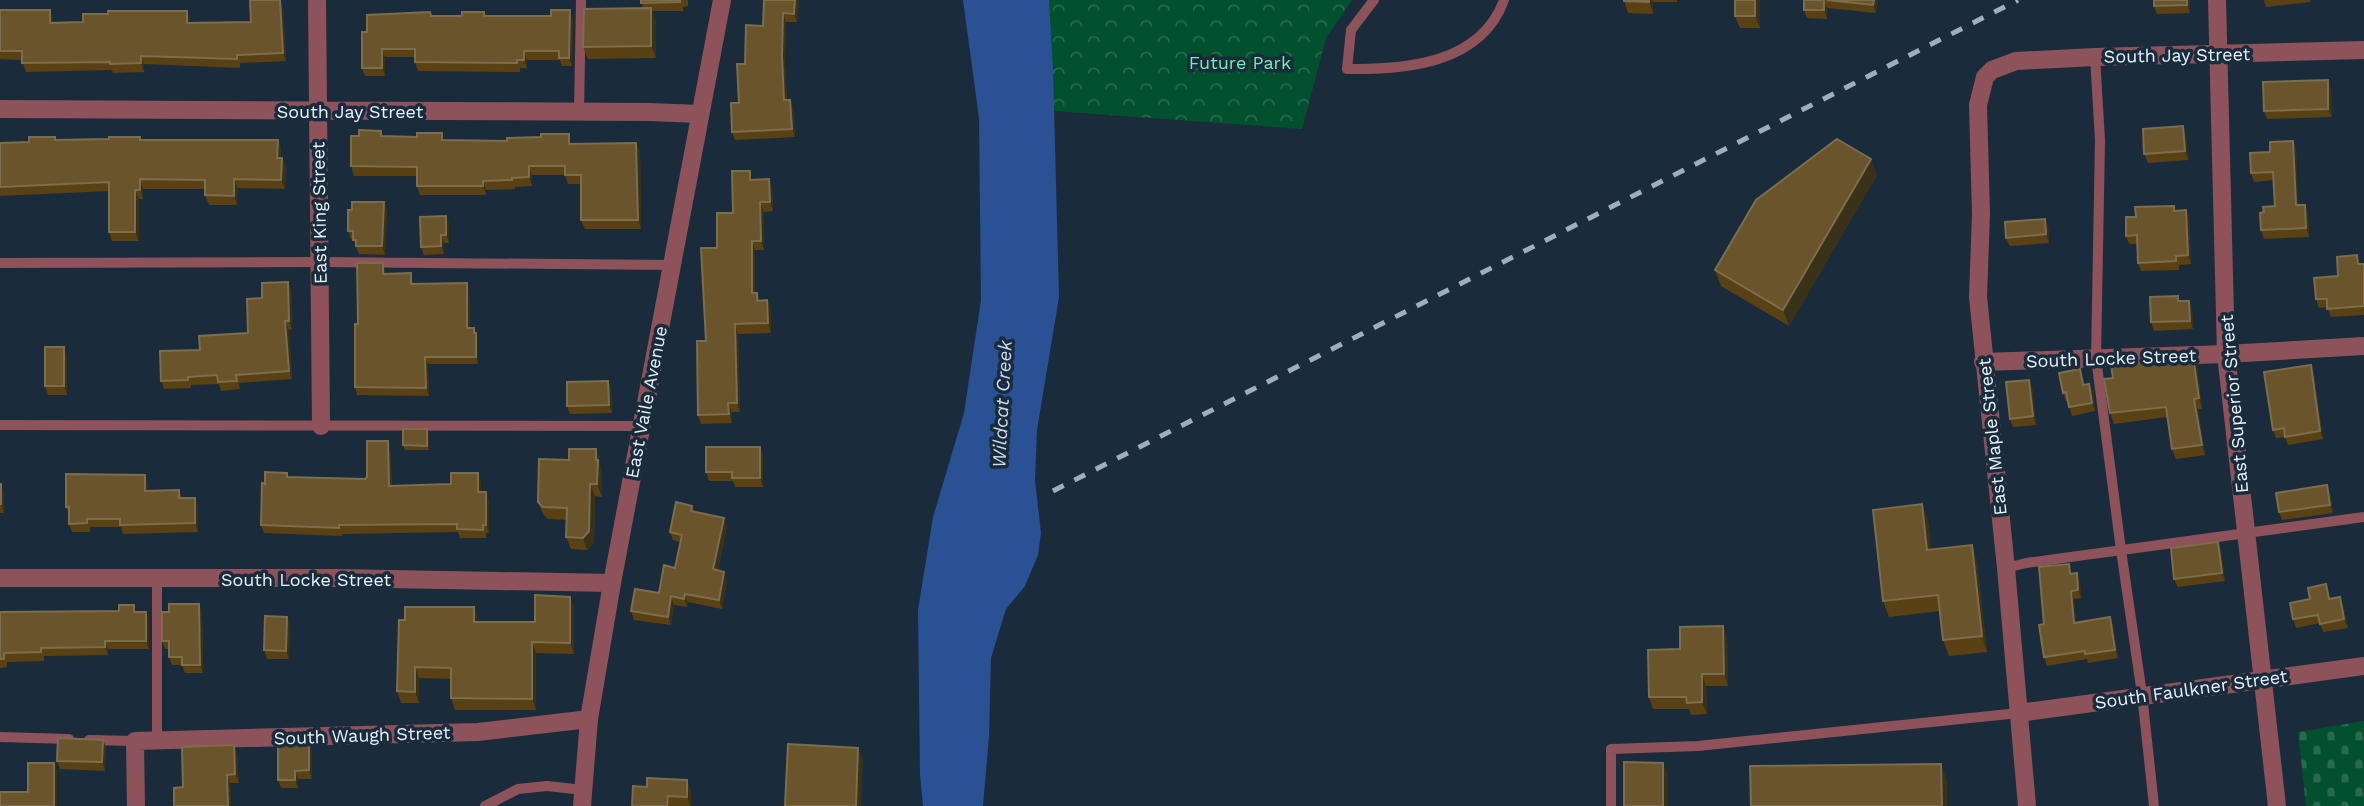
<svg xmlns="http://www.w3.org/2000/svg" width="2364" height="806" font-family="'Work Sans',sans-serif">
<defs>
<pattern id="cemetery-stones" width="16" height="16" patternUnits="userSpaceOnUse" patternTransform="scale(1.75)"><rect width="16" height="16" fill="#02502e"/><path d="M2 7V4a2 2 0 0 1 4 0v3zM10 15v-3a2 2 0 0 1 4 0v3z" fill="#276a4d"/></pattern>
<pattern id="park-crowns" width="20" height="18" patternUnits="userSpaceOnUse" patternTransform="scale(1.75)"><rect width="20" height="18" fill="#02502e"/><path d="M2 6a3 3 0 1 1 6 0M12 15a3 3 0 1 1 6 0" fill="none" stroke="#276a4d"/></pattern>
</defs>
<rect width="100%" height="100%" fill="#1a2c3c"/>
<path fill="url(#cemetery-stones)" d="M2364,721V806H2306L2298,732Z"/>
<path fill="url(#park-crowns)" d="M1046,0H1352L1326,38L1302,129L1054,111Z"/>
<path fill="#2a5194" d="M963,0H1049L1053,70L1059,297L1037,430L1035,480L1041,533L1038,555L1025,586L1006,609L991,658L989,736L983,806H923L920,774L918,610L933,517L964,413L981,300L979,118Z"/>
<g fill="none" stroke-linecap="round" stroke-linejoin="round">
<path stroke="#8e525a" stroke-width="10" d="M1374,0L1351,30L1347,69C1405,70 1481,64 1504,0
M2095,57L2100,140L2096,358L2121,550L2142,694L2154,806
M579,112L581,0
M0,263L319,262L671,265
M0,425L641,426
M2006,568L2026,563L2364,517
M157,579V741
M0,737L69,739
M89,740L135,741
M485,806L518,789L547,786L583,790
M1611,806V749L1698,746L2019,713"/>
<path stroke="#8e525a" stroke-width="18" d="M317,0L321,426
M0,109L650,112L700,114
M1983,362L2226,354L2364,346
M0,578H337L612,583
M2019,713L2364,666
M136,806L135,741L478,732L589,719
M2027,806L2006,568L1978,297L1981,214L1978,105L1985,77L1992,70L2016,61L2095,57L2364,50"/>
<path stroke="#8e525a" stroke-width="18" d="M2217,0L2226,354L2277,806
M582,806L589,719L612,583L722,0"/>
<path stroke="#a0aeba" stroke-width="5" stroke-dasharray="12 12" stroke-linecap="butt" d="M1053,491L2018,0"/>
</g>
<path fill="#5a4114" d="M641,0H688V6L683,7V11H652L656,20V58L588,59L583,47L643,8Z
M799,0L797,22H786L785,64L787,100L793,108L795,137L735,140L732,132L739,103L745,64L763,26Z
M1624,0H1677V2H1653V14L1628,13Z
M1735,0H1760V28H1740L1735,16Z
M1804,0H1878L1876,13L1827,8V19L1807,18L1804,10Z
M2190,0V13L2157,14L2154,6Z
M2264,0H2310V2L2266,7Z
M283,8L286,61L240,63V68L144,64V72L113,73L112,70L26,72L22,60L0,59V10L53,18V23L83,22L187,11L190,23L251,22Z
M430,12L432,16H462L484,12L486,16L573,19L572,66H562L560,60H527V68H520V72L418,71L415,62V57H385V76H365L362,68L367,32Z
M2331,88L2332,117L2267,119L2264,111Z
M381,131L383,136L444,140L572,144L636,143L640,152L641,229H585L581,220V184H568L565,175H532V186L515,187V189L486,190V195H420L417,186V176H354L351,166L359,136Z
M2186,135L2188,160L2148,163L2144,154Z
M55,137V140L109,139L140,137L141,140H278L281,149V158H282L286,167L285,189L238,188L237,205H209L205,195V189H143V199H139V241H112L109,232V191L0,196V143L29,142Z
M2293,141L2296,150L2298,205L2308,213L2309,237L2264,239L2261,230L2264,212L2275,206L2274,180L2254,182L2251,173L2270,152Z
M1877,175L1789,326L1721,286L1715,270Z
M769,179L772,189L773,211L764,212V250H755V293H757L760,301L767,300L771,310V333L738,334L740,412H732V423L701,424L698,415L706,341L733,213L753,180Z
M387,210L385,255L359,254L353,239H351L348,231Z
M2186,210L2189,219L2191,264L2179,265V270L2141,271L2138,263L2137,244H2129L2126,236L2136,217L2176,211Z
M446,216L449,225V243H444V254L424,255L421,247Z
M2045,219L2048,227L2049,243L2010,246L2006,238Z
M383,263L385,274L411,273L413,284L469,290L470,328H474L478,340V364H428L429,396L357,395L355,387L358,324Z
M2360,264H2364V315L2331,317L2327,307L2319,308L2316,299Z
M288,282L291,290L292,329L289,330L292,379L239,383L240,389L221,391L219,384L191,385V388L164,389L161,381L200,350L248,333L262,298Z
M2180,301L2192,309L2193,329L2154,331L2151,322Z
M67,356V395H48L45,386Z
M2193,356L2197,366L2202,409H2198L2205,455L2176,459L2172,449L2167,417L2114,424L2110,413Z
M2311,365L2314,374L2323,439L2288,445L2285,437L2276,438L2273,430Z
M2083,377L2084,385L2089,384L2093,392L2095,411L2072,416L2068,401H2066L2063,393Z
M2029,380L2032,388L2036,425L2013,427L2010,419Z
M608,381L611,389L612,413L570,414L567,406Z
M427,429L429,434V450H405L403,445Z
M760,447L763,456V487H735L733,481H709L706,472Z
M390,449L392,486L451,484L481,481V492L489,500V533H486V538H460L458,532L342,534V536L264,533L261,525L265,484L288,477L365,479Z
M596,449L600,462V467L602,473V497L595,496L594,543L587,550L571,549L566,537L567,520L548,519L543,514L538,502L569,460Z
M148,483V491L179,490L182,498H195L198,506V532L123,534L121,527H90V532H72L69,524V515L66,507Z
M0,484L4,493V513H0Z
M2327,485L2330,494L2333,513L2282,520L2279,512Z
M1922,504L1928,520L1931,550L1972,545L1977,561L1987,652L1949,656L1943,640L1940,611L1889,617L1883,601Z
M692,506L694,512L727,526L718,570L727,580L722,609L688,602L687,607L674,605L671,625L634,620L631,611L659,593L675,568L680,542L673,540L670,532Z
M2221,550L2225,581L2178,587L2174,579Z
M2073,574L2080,582L2081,598L2074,599L2076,622L2110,617L2113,626L2118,658L2088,663L2087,659L2047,666L2044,657V624Z
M2326,584L2330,599L2343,605L2348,628L2323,632L2320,623L2296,628L2293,619L2310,599Z
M570,597L574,608V654L536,653V710H455L451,698V679L419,678V703H401L397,691L399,620L478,618V622H535Z
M0,612H146L149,620V649H108V655L44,656V661L7,662V667L0,668Z
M202,612L203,673H185L182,665H172L169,657V649H165L162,641Z
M287,617L290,625L289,659H267L264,650Z
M1723,626L1727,638L1728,686H1706L1707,714L1691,715L1689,709H1653L1649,697Z
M103,740L106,748L105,771L60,769L57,761Z
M309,744L312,752V779H298V788H281L278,780Z
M234,745L237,754L239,783H230L231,806H174L183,787Z
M687,780L691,792V806H632L647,787Z"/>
<path fill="#3a3119" d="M280,0L283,8L286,61L283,53Z
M795,0H799L797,22L794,14Z
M1649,0H1653V14Z
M1755,0H1760V28L1755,16Z
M1824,0L1827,8V19L1824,10Z
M1874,0H1878L1876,13L1873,5Z
M2187,0H2190V13L2187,5Z
M651,8L656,20V58L651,46Z
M50,10L53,18V32L50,23Z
M570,10L573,19L572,66L569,58Z
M187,11L190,20V31L187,23Z
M783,13L786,22L785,64L787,109L784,100L782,55Z
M382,49L385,57V76L382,68Z
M524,51L527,60V68L524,60Z
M141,56L144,64V72L141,63Z
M2328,80L2331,88L2332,117L2328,109Z
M790,100L793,108L795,137L792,129Z
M2183,126L2186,135L2188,160L2185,151Z
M278,140L281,149V167L277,158Z
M2293,141L2296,150L2299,214L2296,205Z
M636,143L640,152L641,229L638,220Z
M282,158L286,167L285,189L281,180Z
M1871,159L1877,175L1789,326L1783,310Z
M529,166L532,175V186L529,177Z
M140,179L143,189V199L140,190Z
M234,179L238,188L237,205L234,196Z
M769,179L772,189L773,211L770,202Z
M483,181L486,190V195L483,186Z
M135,190L139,199V241L135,232Z
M384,202L387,210L385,255L382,246Z
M760,202L764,212V250L761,241Z
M2305,205L2308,213L2309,237L2306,228Z
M2186,210L2189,219L2191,264L2188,255Z
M446,216L449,225V243L446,235Z
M2045,219L2048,227L2049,243L2046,234Z
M441,235L444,243V254L441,246Z
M752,241L755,250V303L752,293Z
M288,282L291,290L292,329L289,321Z
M467,283L469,290L470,335L467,328Z
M767,300L771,310V333L768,323Z
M2189,301L2192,309L2193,329L2190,321Z
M285,321L289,330L292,379L289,371Z
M735,324L738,334L740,412L737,403Z
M474,328L478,340V364L476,357Z
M64,347L67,356V395L64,386Z
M2193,356L2197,366L2202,409L2199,398Z
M425,357L428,364L429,396L426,388Z
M2311,365L2314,374L2323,439L2320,431Z
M2029,380L2032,388L2036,425L2033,416Z
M608,381L611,389L612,413L609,405Z
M2089,384L2093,392L2095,411L2092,403Z
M2194,399L2198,409L2205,455L2202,445Z
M728,403L732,412V423L729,414Z
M427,429L429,434V450L427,446Z
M388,441L390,449L392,494L389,486Z
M760,447L763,456V487L760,478Z
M596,449L600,462V467L602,473V497L597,484Z
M478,473L481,481V500L478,492Z
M145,475L148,483V499L145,491Z
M1,484L4,493V513L1,504Z
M590,484L595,496L594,543L587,550L583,538Z
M2327,485L2330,494L2333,513L2330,505Z
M486,492L489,500V533L486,525Z
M195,498L198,506V532L195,523Z
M1922,504L1928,520L1933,566L1927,550Z
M724,518L727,526L716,578L713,569Z
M2218,542L2221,550L2225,581L2222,573Z
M1972,545L1977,561L1987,652L1982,636Z
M724,572L727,580L722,609L719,600Z
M2077,573L2080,582L2081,598L2078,590Z
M2071,591L2074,599L2077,631L2074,623Z
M685,594L688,602L687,607L684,599Z
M671,596L674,605L671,625L668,617Z
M570,597L574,608V654L570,643Z
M2340,597L2343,605L2348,628L2344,619Z
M199,604L202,612L203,673L200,665Z
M474,607L478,618V633L474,622Z
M146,612L149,620V649L146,641Z
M287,617L290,625L289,659L286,651Z
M2110,617L2113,626L2118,658L2115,650Z
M1723,626L1727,638L1728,686L1724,674Z
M105,641L108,649V655L105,647Z
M532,642L536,653V710L532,699Z
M415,667L419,678V703L415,692Z
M1702,674L1706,686L1707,714L1702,702Z
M103,740L106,748L105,771L102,762Z
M309,744L312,752V779L309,770Z
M234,745L237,754L239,783L235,774Z
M858,748L863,760L861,806H856Z
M54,763L57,771V806H54Z
M1663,763L1668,775V806H1663Z
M1941,764L1947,780V806H1942Z
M295,771L298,779V788L295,780Z
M227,775L230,783L231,806H228Z
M687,780L691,792V806H690L687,797Z"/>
<path fill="#69542c" stroke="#7c6d4d" stroke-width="2" d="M250,0H280L283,53L237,55V59L141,56V63L110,64V62L22,63V51H0V10H50V23L83,22V14H108V11H187V23L251,22Z
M641,0H680V2L641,3Z
M764,0H795L794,14L783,13L782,55L784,100H790L792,129L732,132L731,103H739L737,64H745L746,25L763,26Z
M1624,0H1649V2L1624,1Z
M1735,0H1755V16H1735Z
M1804,0H1824V10H1804Z
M1827,0H1874L1873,5Z
M2154,0H2187V5L2154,6Z
M651,8V46L583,47L584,9Z
M551,10H570L569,58H559V51H524V60H517V63L415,62V49H382V68H362V32H367V15L430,12L431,16H462V12H484V16H551Z
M2328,80V109L2264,111L2263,82Z
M2183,126L2185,151L2144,154L2143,129Z
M359,130L381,131V136L417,137V133H442V140L507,141V138L541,137V134H569V144L636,143L638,220H581V175H565V166H529V177L512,178V180L483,181V186H417V167L351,166V136H359Z
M29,137H55V140L109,139V137H140V140H278L277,158H282L281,180L234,179V196L205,195V180L140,179V190H135V232H109V182L0,187V143L29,142Z
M1837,139L1871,159L1783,310L1715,270L1756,200Z
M2293,141L2296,205H2305L2306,228L2261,230L2260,213L2264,212L2263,207L2275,206L2273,172L2251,173L2250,153L2270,152V142Z
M732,171H750V180L769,179L770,202H760L761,241H752V293H757V301L767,300L768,323L735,324L737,403H728L729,414L698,415L697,341H706L701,248H717V213H733Z
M352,202H384L382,246H356V240H353V231H348V210H352Z
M2174,206V211L2186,210L2188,255L2176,256V261L2138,263L2137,235L2126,236V217H2136L2135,207Z
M446,216V235H441V246L421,247L420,217Z
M2045,219L2046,234L2006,238L2005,222Z
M2357,255L2358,264H2364V306L2327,309V299H2316L2314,278L2338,276L2337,257Z
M357,263H383V274L411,273V284L467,283V328H474V333H476V357H425L426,388L355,387V324H358Z
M288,282L289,321H285L289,371L236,375L237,381L218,382L217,375L188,377V380L161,381L160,351L200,350L199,336L248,333L247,299L262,298V283Z
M2178,296V301H2189L2190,321L2151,322L2150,297Z
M45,347H64V386H45Z
M2193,356L2199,398L2194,399L2202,445L2172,449L2166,407L2110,413L2104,379L2113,378L2111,365Z
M2311,365L2320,431L2285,437L2284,428L2273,430L2264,372Z
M2080,369L2083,385L2089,384L2092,403L2069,407L2066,392L2063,393L2059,373Z
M2029,380L2033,416L2010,419L2006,382Z
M608,381L609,405L567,406V382Z
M403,429H427V446L403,445Z
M367,441H388L389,486L451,484V473H478V492H486V525H483V530L457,529V524L339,525V528L261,525L262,483L265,484V472L287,473V477L365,479L367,477Z
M706,447H760V478H732V472H706Z
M569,449H596V460H598L597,484H590L589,531L583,538L566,537L567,508L543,507L538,502L539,459L569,460Z
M66,474L145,475V491L179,490V498H195V523L120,525V519H87V523L69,524V507H66Z
M0,484H1V504H0Z
M2327,485L2330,505L2279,512L2276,493Z
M676,502L692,506L691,511L724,518L713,569L724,572L719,600L685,594L684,599L671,596L668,617L631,611L635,589L659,593L664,565L675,568L682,535L670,532Z
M1922,504L1927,550L1972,545L1982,636L1943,640L1938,595L1883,601L1873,510Z
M2218,542L2222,573L2174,579L2171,548Z
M2069,564L2070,574L2077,573L2078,590L2071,591L2074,623L2110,617L2115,650L2085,654V651L2044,657L2039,625L2044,624L2039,567Z
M2326,584L2329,599L2340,597L2344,619L2320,624L2318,615L2293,619L2290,603L2310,599L2308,588Z
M535,595L570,597V643L532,642V699L451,698V668L415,667V692L397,691L399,620H405V607H474V622H535Z
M169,604H199L200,665H182V657H169V641H162V612H169Z
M119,605H134V612H146V641H105V647L41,648V652L4,653V659H0V612L119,611Z
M265,616L287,617L286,651L264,650Z
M1723,626L1724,674H1702V702L1687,703L1686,697H1649L1648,650L1680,649V627Z
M58,738L103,740L102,762L57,761Z
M278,744H309V770L295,771V780H278Z
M788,744L858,748L856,806H785Z
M234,745L235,774L227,775L228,806H174V788L183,787L182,747Z
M1624,762L1663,763V806H1624Z
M28,763H54V806H0V792H28Z
M1941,764L1942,806H1751L1750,766Z
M647,778L687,780V797L668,796L667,806H632L633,786L647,787Z"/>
<g text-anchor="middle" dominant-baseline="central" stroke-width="7" stroke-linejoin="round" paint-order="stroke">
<g font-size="18" fill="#e6f2fc" stroke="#1a2c3c">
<text transform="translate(2177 55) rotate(-1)">South Jay Street</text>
<text x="350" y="111">South Jay Street</text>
<text transform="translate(319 213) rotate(-91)">East King Street</text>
<text transform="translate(2111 358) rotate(-2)">South Locke Street</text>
<text transform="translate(646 402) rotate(-79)">East Vaile Avenue</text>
<text transform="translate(2234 404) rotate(-95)">East Superior Street</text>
<text transform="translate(1992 437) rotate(-96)">East Maple Street</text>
<text x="306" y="579">South Locke Street</text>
<text transform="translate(2191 689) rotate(-8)">South Faulkner Street</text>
<text transform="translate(362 735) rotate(-2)">South Waugh Street</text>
</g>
<g font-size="18" fill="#73f1ab" stroke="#1a2c3c">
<text x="1240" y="62">Future Park</text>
</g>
<g font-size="19" font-style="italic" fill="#cedaed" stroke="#1a2c3c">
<text transform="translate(1002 404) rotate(-87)">Wildcat Creek</text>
</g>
</g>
</svg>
